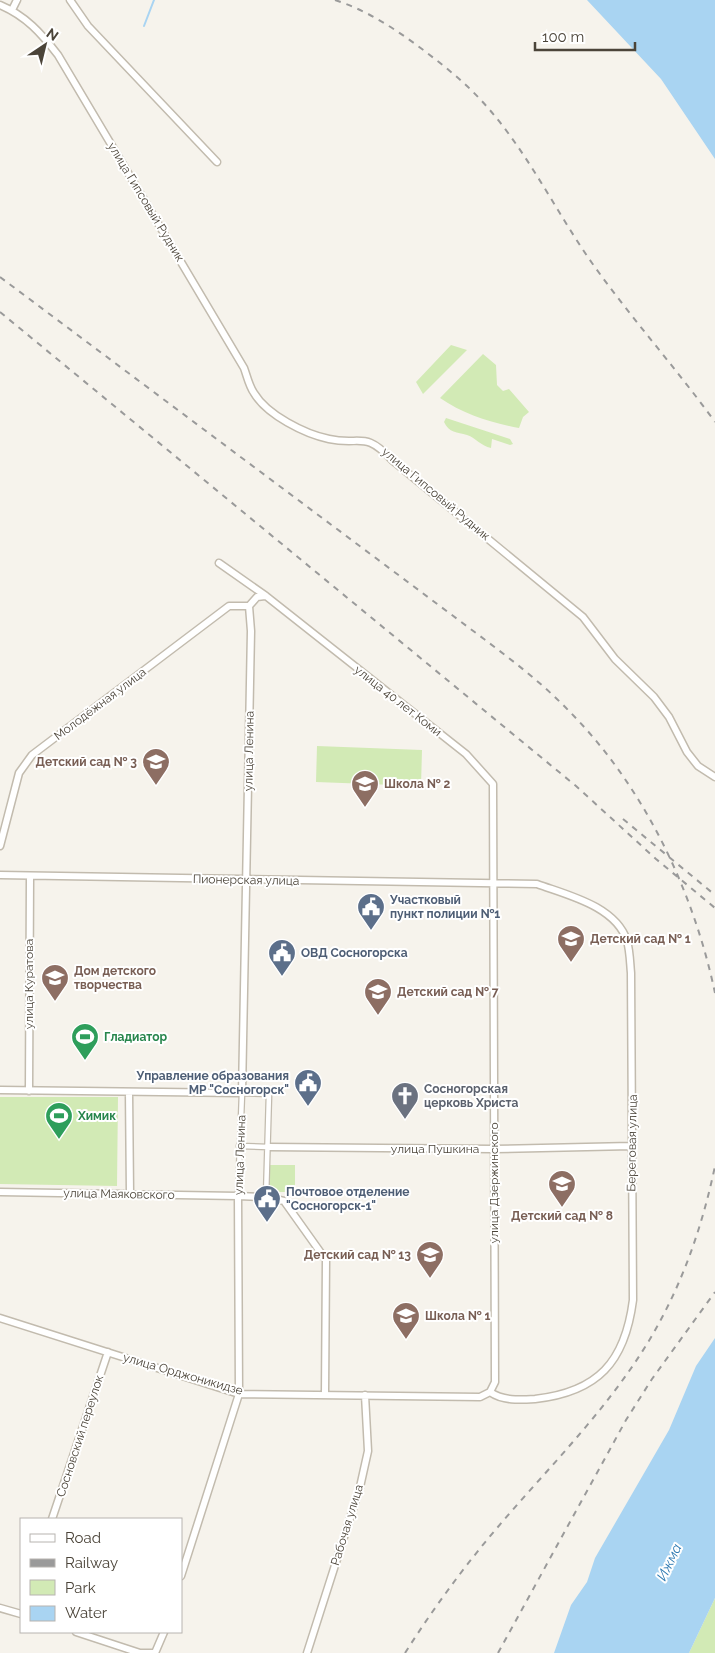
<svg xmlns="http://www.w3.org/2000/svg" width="715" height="1653" font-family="Raleway,sans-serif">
<rect width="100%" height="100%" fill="#f6f3ec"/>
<path fill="#d2eab5" d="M451,345L467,350L423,394L416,382Z
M483,354L496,365L497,385L503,391L509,389L529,412L523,417L519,428C491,423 463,414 440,398Z
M446,418L510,439L513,444L510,445L492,439L491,448C481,446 476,438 467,435C457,432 449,433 444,422Z
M317,746L422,750L421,786L316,782Z
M0,1097H118L117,1186L0,1184Z
M269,1165H295V1192H268Z
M715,1598V1653H689Z"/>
<path fill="#a9d4f2" d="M587,0H715V159L661,79Z
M715,1338V1598L689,1653H554L571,1605L587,1582L595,1558L669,1430L696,1366Z"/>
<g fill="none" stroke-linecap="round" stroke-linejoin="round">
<path stroke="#a9d4f2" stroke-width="2" d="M144,26L154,0"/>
<defs>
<path id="pedestrian" d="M239,1146L268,1147
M238,1196L242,1093L269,1094L266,1197"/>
<path id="minor" d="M70,0L88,26L217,162
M0,5C26,16 41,33 58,55L244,368C247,376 249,386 254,393C267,415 305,434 329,439C361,446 364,430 392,460L583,617L615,659L654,697L669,717L687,752L698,766L715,777
M12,10L17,0
M219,563L266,596L466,754L493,784L495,1382L490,1392
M249,606L257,597L265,596
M0,846L19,773L32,755L229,606H249
M0,875L537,884C567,895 616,906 627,941C630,951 630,963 631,973L633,1300C625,1362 598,1392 535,1399C519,1400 503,1401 490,1392
M0,1090L242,1093L251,631L249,606
M29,1091L30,877
M129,1092L130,1194
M268,1147L493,1149L631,1146
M0,1192L238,1196L266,1197L284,1201L326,1260L325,1394
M0,1318L239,1394L480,1397L490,1392
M52,1519L108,1352
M181,1576L239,1394L238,1196
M0,1608L21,1614
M76,1632L140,1653H155
M155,1653L164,1632
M307,1653L360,1487L368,1451L365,1395"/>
</defs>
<use href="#pedestrian" stroke="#c2bbae" stroke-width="7"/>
<use href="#minor" stroke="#c2bbae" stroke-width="9"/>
<use href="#pedestrian" stroke="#fff" stroke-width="4.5"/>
<use href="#minor" stroke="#fff" stroke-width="6"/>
<path stroke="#9a9a9a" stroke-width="2" stroke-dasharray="6 6" stroke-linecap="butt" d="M335,0C366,10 392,27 418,46C439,62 460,78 478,97C525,146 554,209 592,263C631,318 676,368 715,422
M0,277L484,639C513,661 542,683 568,710C643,785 693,889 715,993
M0,312L576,786L656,859L715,908
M623,819L715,895
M405,1653C433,1609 463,1568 497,1528C549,1467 608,1409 650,1339C682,1285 702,1228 715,1166
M498,1653L626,1420L652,1379L715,1292"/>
</g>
<defs>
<symbol id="school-pin" viewBox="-11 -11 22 30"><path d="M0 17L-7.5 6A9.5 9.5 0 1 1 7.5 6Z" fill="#8d6e63" stroke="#fff"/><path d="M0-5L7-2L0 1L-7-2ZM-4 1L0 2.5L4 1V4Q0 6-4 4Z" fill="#fff"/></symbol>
<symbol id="civic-pin" viewBox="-11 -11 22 30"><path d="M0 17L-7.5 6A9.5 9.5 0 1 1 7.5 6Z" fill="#5c6f8a" stroke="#fff"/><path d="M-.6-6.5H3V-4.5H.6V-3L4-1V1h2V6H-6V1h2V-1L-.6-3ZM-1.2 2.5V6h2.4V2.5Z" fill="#fff"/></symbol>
<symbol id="stadium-pin" viewBox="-11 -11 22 30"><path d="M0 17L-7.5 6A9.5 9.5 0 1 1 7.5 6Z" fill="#2e9e5b" stroke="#fff"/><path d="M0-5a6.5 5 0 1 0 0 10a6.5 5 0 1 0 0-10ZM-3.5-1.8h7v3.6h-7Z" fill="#fff"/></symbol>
<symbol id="church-pin" viewBox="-11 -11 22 30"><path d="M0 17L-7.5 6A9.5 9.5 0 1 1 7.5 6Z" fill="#6b7280" stroke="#fff"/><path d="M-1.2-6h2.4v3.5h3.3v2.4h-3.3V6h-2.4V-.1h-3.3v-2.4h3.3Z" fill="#fff"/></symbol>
</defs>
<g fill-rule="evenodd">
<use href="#school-pin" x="140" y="746" width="32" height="43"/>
<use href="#school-pin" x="349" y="768" width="32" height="43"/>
<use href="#civic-pin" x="355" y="891" width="32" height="43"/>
<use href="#school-pin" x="555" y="923" width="32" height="43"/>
<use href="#civic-pin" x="266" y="937" width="32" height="43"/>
<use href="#school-pin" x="39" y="962" width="32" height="43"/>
<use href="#school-pin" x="362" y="976" width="32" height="43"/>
<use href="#stadium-pin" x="69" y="1021" width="32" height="43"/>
<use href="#civic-pin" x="292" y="1067" width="32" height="43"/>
<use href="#church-pin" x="389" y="1080" width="32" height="43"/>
<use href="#stadium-pin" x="43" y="1100" width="32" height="43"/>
<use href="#school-pin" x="546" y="1168" width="32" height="43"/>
<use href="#civic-pin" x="251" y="1183" width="32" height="43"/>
<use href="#school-pin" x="414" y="1239" width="32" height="43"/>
<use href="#school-pin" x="390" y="1300" width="32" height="43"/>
</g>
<g text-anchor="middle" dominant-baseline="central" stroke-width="4" stroke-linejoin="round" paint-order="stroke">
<g font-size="12" fill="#4b4439" stroke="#fff">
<text transform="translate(146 202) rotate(59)">улица Гипсовый Рудник</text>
<text transform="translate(436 494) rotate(40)">улица Гипсовый Рудник</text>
<text transform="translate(398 701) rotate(38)">улица 40 лет Коми</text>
<text transform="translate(100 704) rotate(-37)">Молодёжная улица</text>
<text transform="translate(249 751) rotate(-89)">улица Ленина</text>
<text transform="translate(246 880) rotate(1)">Пионерская улица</text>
<text transform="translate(29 984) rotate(-90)">улица Куратова</text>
<text transform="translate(632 1143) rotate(-89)">Береговая улица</text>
<text x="435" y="1149">улица Пушкина</text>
<text transform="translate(240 1155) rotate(-88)">улица Ленина</text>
<text transform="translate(494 1183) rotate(-90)">улица Дзержинского</text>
<text transform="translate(119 1194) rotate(1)">улица Маяковского</text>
<text transform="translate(183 1374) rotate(16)">улица Орджоникидзе</text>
<text transform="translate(80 1436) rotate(-72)">Сосновский переулок</text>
<text transform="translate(347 1525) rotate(-73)">Рабочая улица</text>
</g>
<g font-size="12" font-weight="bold" fill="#785e54" stroke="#fff" text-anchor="start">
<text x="137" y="762" text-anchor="end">Детский сад № 3</text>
<text x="384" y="784">Школа № 2</text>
<text x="590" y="939">Детский сад № 1</text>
<text x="74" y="971">Дом детского<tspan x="74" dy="14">творчества</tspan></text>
<text x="397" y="992">Детский сад № 7</text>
<text x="562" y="1216" text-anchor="middle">Детский сад № 8</text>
<text x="411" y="1255" text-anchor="end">Детский сад № 13</text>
<text x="425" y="1316">Школа № 1</text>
</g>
<g font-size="12" font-weight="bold" fill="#4e5e75" stroke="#fff" text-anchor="start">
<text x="390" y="900">Участковый<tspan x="390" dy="14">пункт полиции №1</tspan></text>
<text x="301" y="953">ОВД Сосногорска</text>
<text x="289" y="1076" text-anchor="end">Управление образования<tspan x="289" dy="14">МР "Сосногорск"</tspan></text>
<text x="286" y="1192">Почтовое отделение<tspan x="286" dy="14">"Сосногорск-1"</tspan></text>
</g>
<g font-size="12" font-weight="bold" fill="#27864d" stroke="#fff" text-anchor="start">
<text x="104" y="1037">Гладиатор</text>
<text x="78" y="1116">Химик</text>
</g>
<g font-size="12" font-weight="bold" fill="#5b616d" stroke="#fff" text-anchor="start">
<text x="424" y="1089">Сосногорская<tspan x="424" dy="14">церковь Христа</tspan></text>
</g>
<g font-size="14" font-style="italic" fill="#2e7ab2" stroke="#fff">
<text transform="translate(669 1562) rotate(-64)">Ижма</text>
</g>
</g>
<rect x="20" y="1518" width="162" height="115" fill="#ffffff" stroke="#b7b4b0"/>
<rect x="30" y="1534" width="25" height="8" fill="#ffffff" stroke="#b7b4b0"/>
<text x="65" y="1543" font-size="15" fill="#4b4439">Road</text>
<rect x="30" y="1559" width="25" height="8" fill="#9a9a9a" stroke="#b7b4b0"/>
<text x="65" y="1568" font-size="15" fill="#4b4439">Railway</text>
<rect x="30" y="1580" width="25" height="15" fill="#d2eab5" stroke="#b7b4b0"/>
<text x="65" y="1593" font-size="15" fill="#4b4439">Park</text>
<rect x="30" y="1606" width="25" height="15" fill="#a9d4f2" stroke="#b7b4b0"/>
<text x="65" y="1618" font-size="15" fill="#4b4439">Water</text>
<g transform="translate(45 45) rotate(35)" stroke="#ffffff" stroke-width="4" paint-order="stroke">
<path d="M0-4L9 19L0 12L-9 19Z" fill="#4b4439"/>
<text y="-8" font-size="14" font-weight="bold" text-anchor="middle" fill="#4b4439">N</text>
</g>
<path d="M535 42v8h100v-8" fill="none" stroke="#4b4439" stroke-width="2.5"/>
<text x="542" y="42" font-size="15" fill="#4b4439" stroke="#ffffff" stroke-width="4" paint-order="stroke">100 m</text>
</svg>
